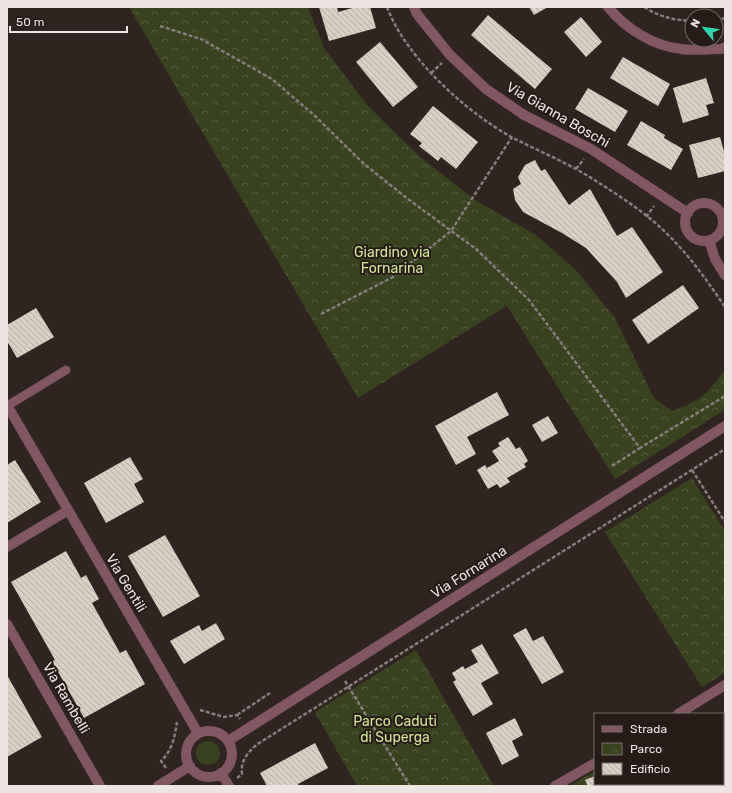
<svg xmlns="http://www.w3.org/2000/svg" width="732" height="793" font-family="Rubik,sans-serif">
<defs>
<pattern id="park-crowns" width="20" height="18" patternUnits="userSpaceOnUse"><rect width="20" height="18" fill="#38421e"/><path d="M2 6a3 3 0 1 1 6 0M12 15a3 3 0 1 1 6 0" fill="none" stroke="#555d3e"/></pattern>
<pattern id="building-back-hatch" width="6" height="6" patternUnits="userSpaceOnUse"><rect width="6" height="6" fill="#d9d0c4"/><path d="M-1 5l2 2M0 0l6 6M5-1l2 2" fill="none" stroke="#b4ada4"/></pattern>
</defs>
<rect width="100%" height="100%" fill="#302420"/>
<path fill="#38421e" d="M196 753a12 12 0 1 1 24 0a12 12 0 1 1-24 0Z"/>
<path fill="url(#park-crowns)" d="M129,7H308L324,48L368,106L419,156L475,200L536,235L576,270L615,318L654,398L672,411C700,401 709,393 725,369V410L615,479L507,306L358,398Z
M692,478L725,531V673L702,687L605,532Z
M416,650L494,786H357L315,712Z
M725,744V786H569L595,771V784H659L660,786L663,784H723V745Z"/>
<path fill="url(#building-back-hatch)" d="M319,7H337L338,12L356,7H370L376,28L329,41Z
M529,7H548L534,15Z
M488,15L552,69L535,89L471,35Z
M581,17L602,42L586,57L564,32Z
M380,42L418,87L393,107L356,62Z
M623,57L670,84L658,106L610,78Z
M706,78L714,103L706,105L709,115L683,123L673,88Z
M588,88L628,111L615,132L575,109Z
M433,106L478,142L456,169L441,157L438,161L419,146L422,143L410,134Z
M641,121L665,135L664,138L683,149L671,170L627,145Z
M720,137L725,155V171L698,178L689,145Z
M535,160L541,171L545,169L569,205L590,189L617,236L632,227L663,272L626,298L617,282L586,248L562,233L523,212L515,200L513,189L521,184L518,177L525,165Z
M683,285L699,308L648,344L632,320Z
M36,308L54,337L17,358L7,341V325Z
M497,392L509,415L467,437L476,454L456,465L435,426Z
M548,416L558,433L542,442L532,425Z
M508,437L516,449L520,447L528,461L524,464L526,467L507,478L510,482L500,488L497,484L488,489L477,470L485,465L487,468L499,461L492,451L500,446L498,443Z
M130,457L143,479L134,484L144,502L106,523L84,483Z
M15,460L41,502L7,523V465Z
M165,535L200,596L163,617L128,556Z
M66,551L81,578L86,575L99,599L92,603L120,653L126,650L145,684L84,718L52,661L55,660L11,582Z
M216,623L225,639L184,664L170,641L199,625L202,631Z
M526,628L533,641L543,636L564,672L542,684L513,635Z
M482,644L499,673L481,683L493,704L473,716L453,682L456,680L452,673L463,666L465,669L478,662L471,650Z
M7,675L42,737L7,757Z
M515,718L523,735L512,741L519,756L502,765L486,733Z
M315,743L328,768L298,784L299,786H267L260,773Z
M595,776V784H615L616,786H588L585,780Z"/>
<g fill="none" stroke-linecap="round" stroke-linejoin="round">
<path stroke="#877d7a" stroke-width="2.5" stroke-dasharray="4 2" stroke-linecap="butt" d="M387,7C406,58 466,112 513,138C541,152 570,164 596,181C618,195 643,211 662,229C687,252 706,279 725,307
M644,7C660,17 673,20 692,21
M716,21L725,18
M160,26L201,39L272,79L314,115L364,164L408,199L476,249L529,300L640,448L725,396
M431,73L442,63
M576,169L584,159
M646,217L654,206
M321,314L393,277L451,231L512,137
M612,466L640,448
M692,470L725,522
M345,681L410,786
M200,710L224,717L237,715L240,719
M237,715L270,693
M166,768L161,761C172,751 175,736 177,722
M237,778L242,774C240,761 248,753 256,745L725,449"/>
<path stroke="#835663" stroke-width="9" d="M7,406L66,370"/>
<path stroke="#835663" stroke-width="10" d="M414,7L417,14L450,55L486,89L524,115L591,149L688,213
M608,7C625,28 653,46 681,49C693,51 708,49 721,49L725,47
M685 222a19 19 0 1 1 38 0a19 19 0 1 1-38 0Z
M709,240L715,259L725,275
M7,405L198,733
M7,547L67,511
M7,624L100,786
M678,714L725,685
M186 754a23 23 0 1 1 46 0a23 23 0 1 1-46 0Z
M228,741L725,426
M221,773L229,786
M158,786L190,766
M555,786L595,763"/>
</g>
<g text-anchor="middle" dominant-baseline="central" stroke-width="4" stroke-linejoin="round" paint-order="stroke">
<g font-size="14" fill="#ede5e2" stroke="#261b16">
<text transform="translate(558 115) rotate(30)">Via Gianna Boschi</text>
<text transform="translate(469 572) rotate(-32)">Via Fornarina</text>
<text transform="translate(126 583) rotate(59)">Via Gentili</text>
<text transform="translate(66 698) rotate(60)">Via Rambelli</text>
</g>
<g font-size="14" fill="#cfe796" stroke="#261b16">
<text x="392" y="252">Giardino via<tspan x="392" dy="16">Fornarina</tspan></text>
<text x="395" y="721">Parco Caduti<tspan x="395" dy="16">di Superga</tspan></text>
</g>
</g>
<rect width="732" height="793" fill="none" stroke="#ede5e2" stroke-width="16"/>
<rect x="594" y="713" width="130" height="72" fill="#261b16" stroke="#766c68"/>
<rect x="602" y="726" width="20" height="6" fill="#835663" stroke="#766c68"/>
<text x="630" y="733" font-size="12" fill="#ede5e2">Strada</text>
<rect x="602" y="743" width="20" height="12" fill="url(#park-crowns)" stroke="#766c68"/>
<text x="630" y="753" font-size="12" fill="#ede5e2">Parco</text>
<rect x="602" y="763" width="20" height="12" fill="url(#building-back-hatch)" stroke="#766c68"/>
<text x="630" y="773" font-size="12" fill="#ede5e2">Edificio</text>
<g transform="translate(704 28) rotate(299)"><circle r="19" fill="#261b16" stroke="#766c68"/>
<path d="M0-3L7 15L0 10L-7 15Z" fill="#2ed4aa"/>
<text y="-6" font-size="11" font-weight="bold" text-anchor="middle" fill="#ede5e2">N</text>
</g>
<path d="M10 26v6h117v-6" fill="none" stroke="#ede5e2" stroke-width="2"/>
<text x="16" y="26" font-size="12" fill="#ede5e2" stroke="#261b16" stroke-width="3" paint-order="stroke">50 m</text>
</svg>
